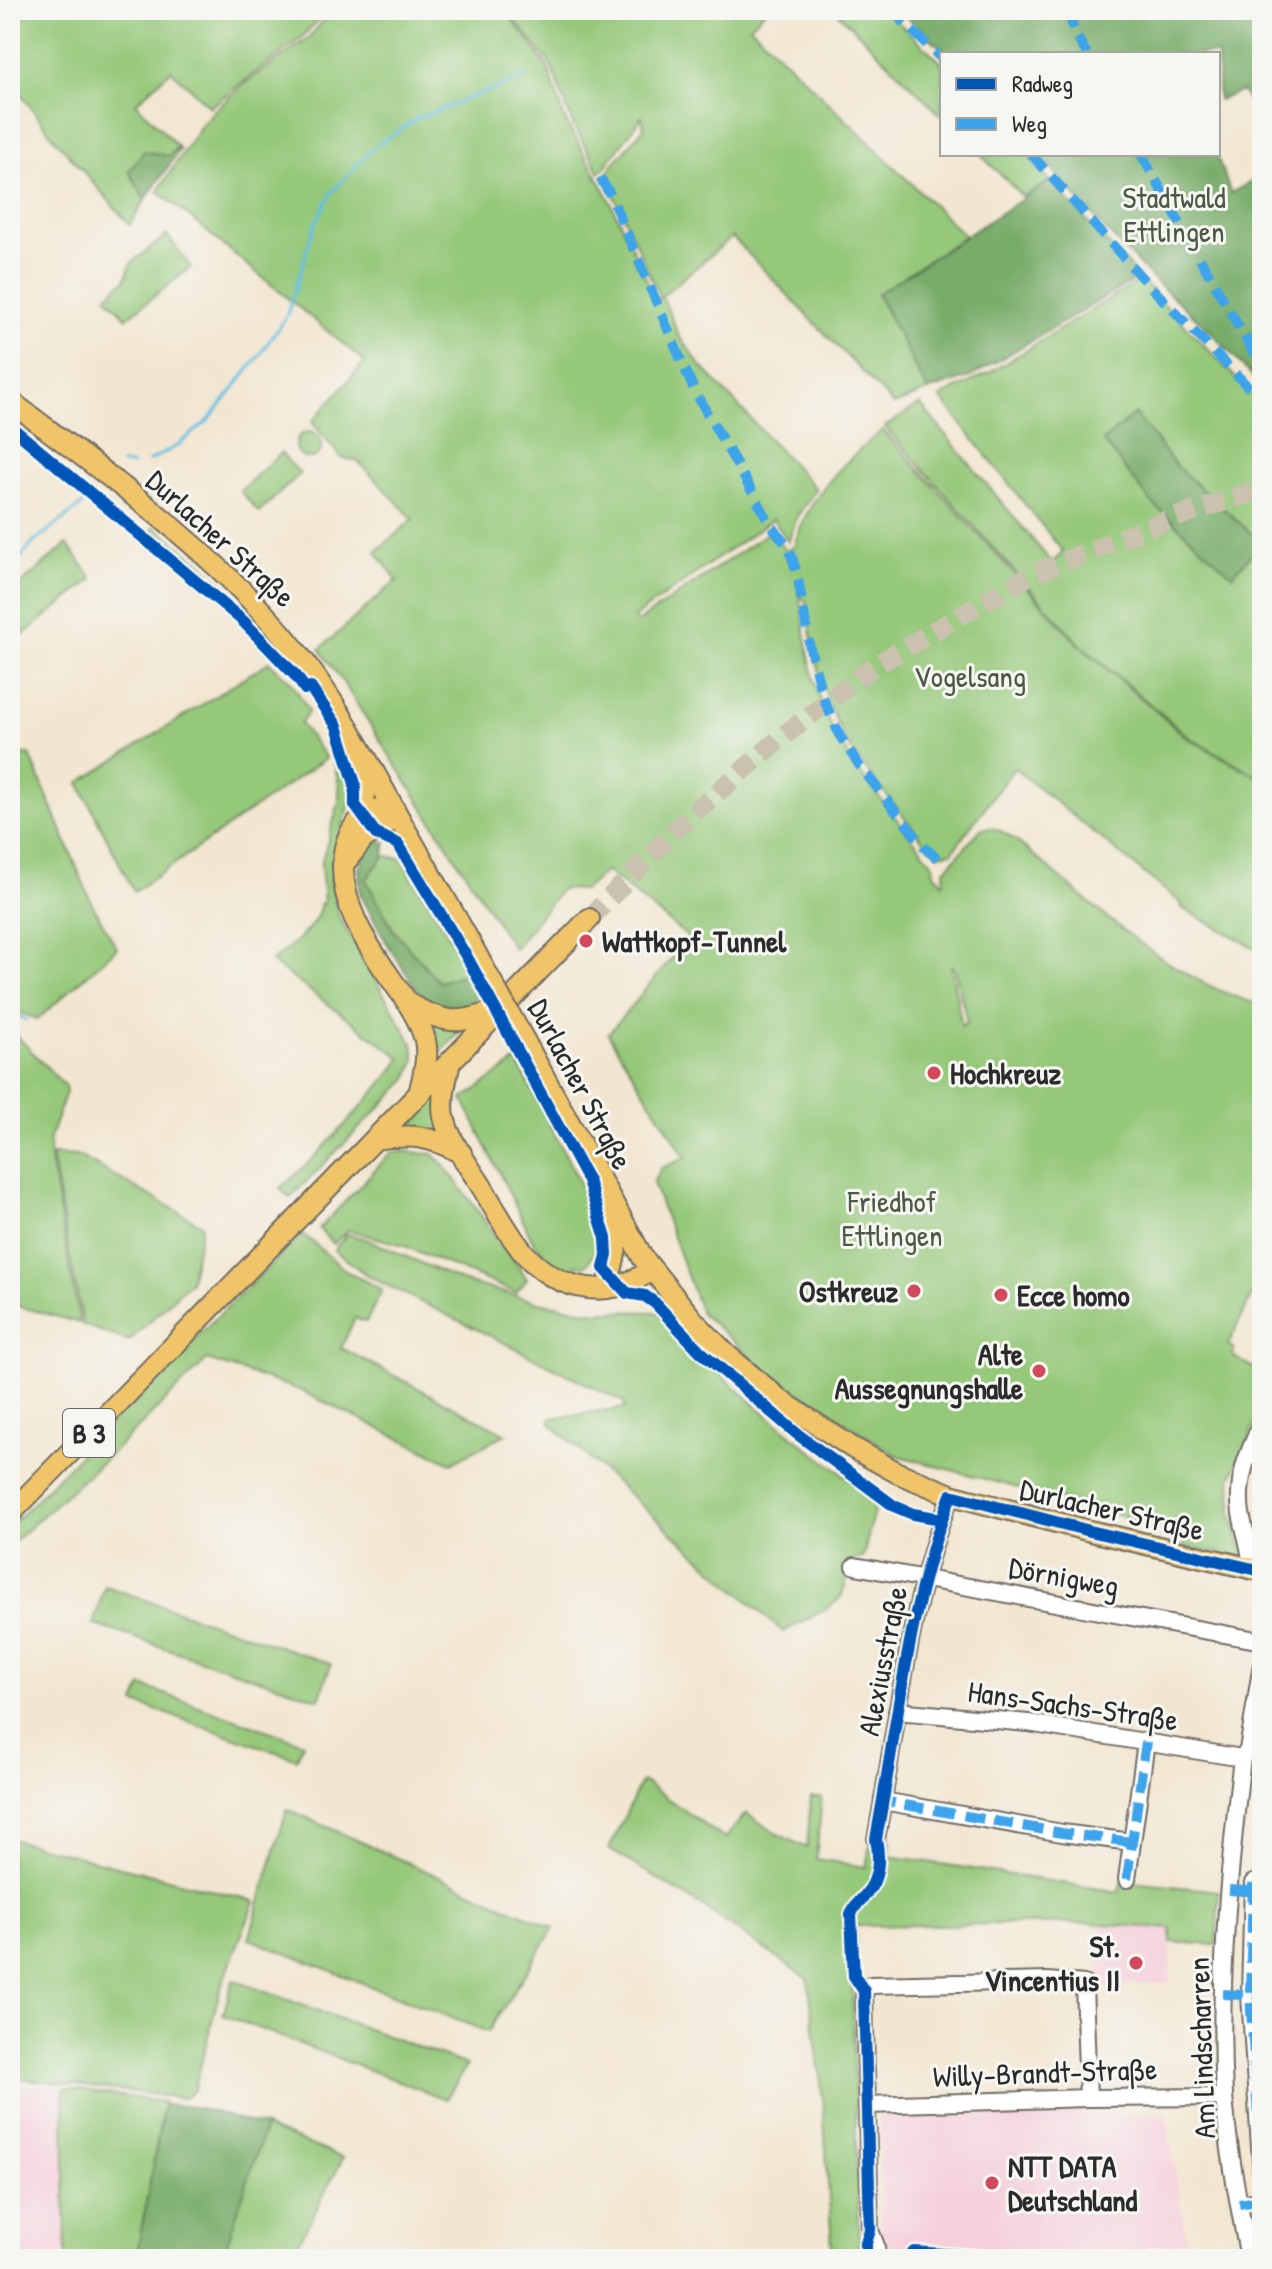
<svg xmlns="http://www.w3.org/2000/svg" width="1272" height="2269" font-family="'Patrick Hand',sans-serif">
<rect width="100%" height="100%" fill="#f6f6f2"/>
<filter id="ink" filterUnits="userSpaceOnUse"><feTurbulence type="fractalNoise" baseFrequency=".0125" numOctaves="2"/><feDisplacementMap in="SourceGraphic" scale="16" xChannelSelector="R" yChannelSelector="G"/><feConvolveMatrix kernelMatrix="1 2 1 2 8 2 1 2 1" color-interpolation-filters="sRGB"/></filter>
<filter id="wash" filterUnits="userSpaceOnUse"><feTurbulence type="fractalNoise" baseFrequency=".006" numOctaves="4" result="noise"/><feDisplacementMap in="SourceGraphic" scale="32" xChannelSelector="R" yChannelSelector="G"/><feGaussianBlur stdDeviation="1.8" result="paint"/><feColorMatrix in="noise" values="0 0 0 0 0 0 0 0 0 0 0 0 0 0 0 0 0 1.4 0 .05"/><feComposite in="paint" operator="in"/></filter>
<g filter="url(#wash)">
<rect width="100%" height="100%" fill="#f2e6d0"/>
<path fill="#f5cfda" d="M1100,1926L1172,1929L1170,1983L1101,1985Z
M10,2083L64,2088L66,2259H10Z
M1087,2111L1088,2114H1166L1189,2255L1046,2258L892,2250L881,2234L879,2116Z"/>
<path fill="#95c879" stroke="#607a52" stroke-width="2" fill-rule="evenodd" d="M10,10H328L301,38L210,107L171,70L136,103L178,147L168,156L129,171L145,200L130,225L51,134L10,79Z
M332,10H503L525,35L548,68L565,120L608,196L656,300L660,298L606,177L611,167L644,128L642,117L600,173L572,122L551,65L507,10H766L750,26L965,236L877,294L928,391L894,405L732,237L662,296L679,336L701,366L816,489L798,515L788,542L773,519L633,618L638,622L769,532L786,550L794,547C806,498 846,460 883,430L1079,645L1187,738L1262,779V952L1182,908L1181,903L1014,768L952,852L939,854L925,843C901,812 874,782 852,750C823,706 814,652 806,601L800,595C806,638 811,687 831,726C857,776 899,820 933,864L934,873L943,883L945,870L981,829C997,825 1006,834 1019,843C1091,902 1169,982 1262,1005V1274L1228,1345L1234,1349L1233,1356L1262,1373V1409L1231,1478L1232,1514L1243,1554L1239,1557L1183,1546L1188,1534L896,1455L771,1374L701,1313L653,1183L661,1168L686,1158L608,1034L689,938L606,871L584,890L561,889L514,949L346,687L320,649L397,580L376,552L413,519L358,461L342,458L312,422L365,362L158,191L202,124L216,109L244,84L310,37ZM951,966L955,969L967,1022L962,1027Z
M835,10H885L942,63V116Z
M980,154H1026L1050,181L1023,197Z
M167,235L191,267L127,318L106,296L125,280L131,263Z
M1141,280L1262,405V543L1177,467L1135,414L1103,441L1233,574L1262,544V778L1189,737L1081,645L885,427L920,404L1052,563L1063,552L940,397L989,373Z
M296 445a13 13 0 1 1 26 0a13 13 0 1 1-26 0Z
M281,453L300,474L259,512L240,491Z
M154,526C211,569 264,619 304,678L246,618L197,574L155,543L151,532Z
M67,544L93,579L10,645V594Z
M269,662L291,682L309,711L300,723L326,758L134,892L79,783Z
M328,732L334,733L351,781V801L331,862V884L339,917L413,1044L415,1061L406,1081L290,1198L280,1188C310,1164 335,1136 361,1107C375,1091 390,1077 401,1058L271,962C290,945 317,929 321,903L324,904L321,864L339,802V785Z
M30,755L92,904L117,948L38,1019L10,1009V756Z
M384,856L400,858L471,972L439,982L394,931L366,880Z
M423,1019L464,1028L432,1061Z
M10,1029L65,1086L66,1092L50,1138L49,1154L80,1323L10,1304Z
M517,1061L580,1183L599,1247L585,1266L576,1265L575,1271L549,1260L533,1241L463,1099Z
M436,1095L449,1138L404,1128Z
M401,1151L433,1154L445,1166L527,1279L516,1293L400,1244L348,1230L333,1244L319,1229L391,1153Z
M51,1155L79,1156L202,1225L190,1282L129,1341L83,1325Z
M303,1234L346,1271L382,1290L366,1322L355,1318L341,1348L506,1434L451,1463L297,1389L207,1360L115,1450L10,1545V1526L191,1342Z
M347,1234L369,1240L461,1281L538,1302L588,1311L658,1312C704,1362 757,1408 813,1452C834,1469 858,1482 876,1502L863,1558L854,1559L841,1598L825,1610L783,1632L551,1424L550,1418L625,1408L624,1402L368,1276L334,1250Z
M642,1285L655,1290L704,1348L751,1387L754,1394L696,1344L652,1297L640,1291L628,1290Z
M105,1586L331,1664L319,1699L93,1624Z
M142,1686L303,1743L297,1759L135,1703Z
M641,1782H644L725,1839L746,1813L777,1834L807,1848L811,1797H822L816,1859L866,1867L870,1845L880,1846L881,1840L891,1841L889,1856L1119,1892L1122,1881L1219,1891L1216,1945L1171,1942V1929L1087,1923L856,1926V1977L852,1978L859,2259H829L832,2248L823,2101L808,1979L705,1908L609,1849Z
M287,1809L554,1928L488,2032L249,1939Z
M10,1839L255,1901L220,1990L194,2091L184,2098L166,2096L10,2077Z
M233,1980L467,2065L446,2099L223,2015Z
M64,2088L164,2102L136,2259H66Z
M265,2127L343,2158L290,2259H222Z"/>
<path fill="#78ac69" stroke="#526c4a" stroke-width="2" d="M899,10H1262V123L1242,91L1218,100V54H948Z
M178,147L180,149L145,200L129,171L144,151L168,156Z
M1039,154H1216L1231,193L1262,176V387L1208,329L1153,279L1103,227Z
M1050,181L1139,277L972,376L928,391L877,294Z
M1135,414L1177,467L1262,543L1232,575L1151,502L1103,441Z
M377,841L386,842L384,856L366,880L394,931L439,982L471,972L476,1003L455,1008L424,1000L389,947L360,894L359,869L366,849Z
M164,2105L195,2107L265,2127L222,2259H136Z"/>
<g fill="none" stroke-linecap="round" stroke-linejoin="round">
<path stroke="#64bee2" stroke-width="3" d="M149,461L177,446L209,420L257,359L287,315L315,224L332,192L373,148L416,119L527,76
M122,464L132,465
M10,570L34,542L87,501
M10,1013L27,1020"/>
</g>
</g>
<g filter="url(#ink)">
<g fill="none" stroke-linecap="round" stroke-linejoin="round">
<path stroke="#cac1af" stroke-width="20" stroke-dasharray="20 10" stroke-linecap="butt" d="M589,919L683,822L782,737L871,668L1028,576L1170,519L1262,489"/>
<defs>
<path id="minor" d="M855,1566L1262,1641
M1251,1568C1252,1549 1244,1532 1241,1513C1236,1479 1248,1453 1262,1423
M897,1711L1028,1723L1242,1758
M883,1801L1062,1833L1132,1842
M876,1839C898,1723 908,1605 951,1495
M1127,1879L1146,1742
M1253,1883L1250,1995L1262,2177
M867,2105L1088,2098L1224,2097
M1239,2204L1262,2200
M877,2259L876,2246L870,2230L864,1991L870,1985L1047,1981L1084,1984L1088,2098
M1249,2259C1239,2205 1228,2150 1224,2095C1218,1983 1229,1869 1242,1758L1248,1750L1262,1664"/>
<path id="major" d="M10,401C98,468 191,534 266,616C325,679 364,753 405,829C432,877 460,923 486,972
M358,758L365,792L363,817
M391,803C383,808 372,811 364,817C352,825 346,840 344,853C337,904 368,946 396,986C408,1002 420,1020 425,1040C429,1058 423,1076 419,1094
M347,860L364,838L398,816
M409,1004C444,1024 460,1025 497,1010
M525,1042L643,1258L693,1320L727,1355L780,1400L853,1448L898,1473L951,1495L1090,1531L1262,1571
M450,1062C446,1080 441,1098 444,1117C449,1141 469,1166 482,1187C507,1229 526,1274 577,1286C606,1293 627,1286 652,1270
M375,1139C411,1134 429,1135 461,1153
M610,1214L616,1249L610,1275
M10,1514L589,919"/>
</defs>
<use href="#minor" stroke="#716c65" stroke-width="20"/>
<use href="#major" stroke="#716c65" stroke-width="24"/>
<use href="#minor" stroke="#fff" stroke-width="16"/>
<use href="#major" stroke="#f0c469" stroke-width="20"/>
<defs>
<path id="major-bridge" d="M486,972L525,1042"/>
</defs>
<use href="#major-bridge" stroke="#716c65" stroke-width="24" stroke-linecap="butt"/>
<use href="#major-bridge" stroke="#f0c469" stroke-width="20"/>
<path stroke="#3ea3eb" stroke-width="10" stroke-dasharray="20 10" stroke-linecap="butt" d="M891,10L942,59
M1067,10L1076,35L1087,54
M1031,154L1141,277L1262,401
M1141,154L1262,368
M600,178L610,194L694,390L771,525L789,548L797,573L810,648L822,695L840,736L859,765L925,848L942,862
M882,1809L883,1801L1062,1833L1132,1842
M1127,1879L1146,1742
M1253,1883L1250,1995L1262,2177
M1229,1890L1262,1892
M1223,1994L1262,1996
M1239,2204L1262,2200"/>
<defs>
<path id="cycleway" d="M10,426L242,620L296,676L305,689L310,687L337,726L355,784V805L376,834L398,844L468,959L588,1181L606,1238L607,1255L604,1268L627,1293L645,1296L655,1303L700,1351L796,1433L894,1506L913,1514L942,1519
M866,2259V2243L870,2230L864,1991L854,1976L851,1915C854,1905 860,1902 866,1894C879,1880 880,1858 876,1839C898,1723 908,1605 951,1495L1090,1531L1262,1571
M908,2259L914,2252L1018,2259
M1155,2259H1262"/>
</defs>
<use href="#cycleway" stroke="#f6f6f2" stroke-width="17"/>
<use href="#cycleway" stroke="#0057b8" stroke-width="12"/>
</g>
</g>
<g fill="#d1495b" stroke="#f6f6f2" stroke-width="3">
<circle cx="586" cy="941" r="8"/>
<circle cx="934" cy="1073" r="8"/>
<circle cx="914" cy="1291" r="8"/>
<circle cx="1001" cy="1295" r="8"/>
<circle cx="1039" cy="1371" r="8"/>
<circle cx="1136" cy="1963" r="8"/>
<circle cx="992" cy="2183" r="8"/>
</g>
<g text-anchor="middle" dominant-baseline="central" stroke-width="6" stroke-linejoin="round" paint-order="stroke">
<rect fill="#f6f6f2" stroke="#686867" stroke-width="2" x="63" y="1409" width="52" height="48" rx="6"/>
<g font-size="28" font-weight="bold" fill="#2b2b2b">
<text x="89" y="1433">B 3</text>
</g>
<g font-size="30" fill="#4b5a42" stroke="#f6f6f2">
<text x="1174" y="197">Stadtwald<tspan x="1174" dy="34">Ettlingen</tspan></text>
<text x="970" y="676">Vogelsang</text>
<text x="892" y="1201">Friedhof<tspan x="892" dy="34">Ettlingen</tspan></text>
</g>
<g font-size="30" fill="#2b2b2b" stroke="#f6f6f2">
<text transform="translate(221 538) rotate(42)">Durlacher Straße</text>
<text transform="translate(581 1084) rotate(62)">Durlacher Straße</text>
<text transform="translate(1112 1509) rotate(13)">Durlacher Straße</text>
<text transform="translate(1064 1576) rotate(10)">Dörnigweg</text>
<text transform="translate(882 1661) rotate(-79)">Alexiusstraße</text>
<text transform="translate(1073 1705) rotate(8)">Hans-Sachs-Straße</text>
<text transform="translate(1201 2048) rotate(-92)">Am Lindscharren</text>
<text transform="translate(1045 2072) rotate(-2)">Willy-Brandt-Straße</text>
</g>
<g font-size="30" font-weight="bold" fill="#2b2b2b" stroke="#f6f6f2" text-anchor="start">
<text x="602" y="941">Wattkopf-Tunnel</text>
<text x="950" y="1073">Hochkreuz</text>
<text x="898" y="1291" text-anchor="end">Ostkreuz</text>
<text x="1017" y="1295">Ecce homo</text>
<text x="1023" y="1354" text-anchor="end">Alte<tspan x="1023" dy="34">Aussegnungshalle</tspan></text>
<text x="1120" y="1946" text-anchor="end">St.<tspan x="1120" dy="34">Vincentius II</tspan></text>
<text x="1008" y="2166">NTT DATA<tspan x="1008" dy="34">Deutschland</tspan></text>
</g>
</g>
<rect width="1272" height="2269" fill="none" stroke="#f6f6f2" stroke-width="40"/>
<rect x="940" y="52" width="280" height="104" fill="#f6f6f2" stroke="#a5a5a2" stroke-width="2"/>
<rect x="956" y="78" width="40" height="12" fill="#0057b8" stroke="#a5a5a2" stroke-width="2"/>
<text x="1012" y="92" font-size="24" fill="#2b2b2b">Radweg</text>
<rect x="956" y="118" width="40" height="12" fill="#3ea3eb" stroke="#a5a5a2" stroke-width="2"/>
<text x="1012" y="132" font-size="24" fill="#2b2b2b">Weg</text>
</svg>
